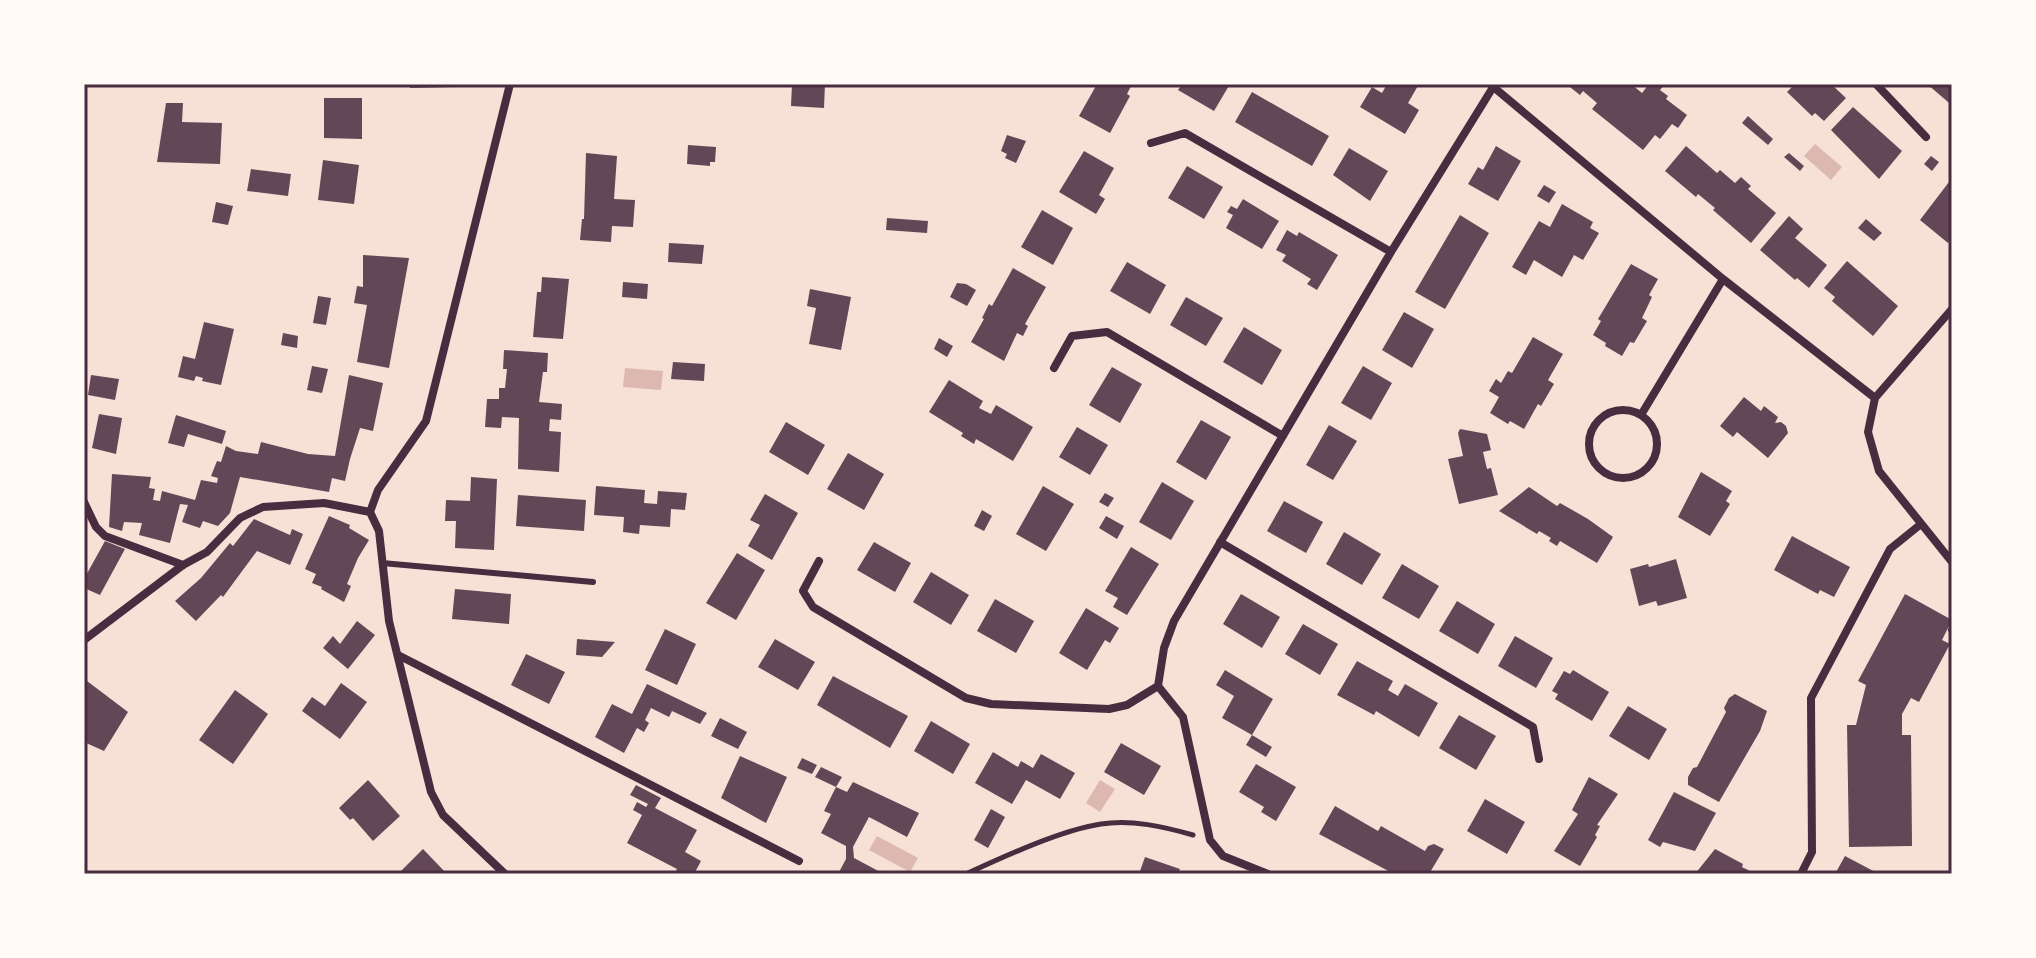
<svg xmlns="http://www.w3.org/2000/svg" width="2036" height="958" font-family="Cabin,sans-serif">
<rect width="100%" height="100%" fill="#f7e1d7"/>
<path fill="#dcb8b0" d="M1815,144L1842,167L1831,180L1804,156Z
M625,368L663,371L661,390L623,387Z
M1100,780L1115,789L1100,812L1086,803Z
M877,836L918,858L910,872L869,850Z"/>
<path fill="#644757" d="M410,84H453V87L410,88Z
M792,84H825L824,108L791,106Z
M1097,84H1132L1127,94L1130,96L1110,133L1079,116Z
M1182,84H1230L1214,111L1178,90Z
M1387,84H1419L1408,103L1419,110L1405,134L1360,107L1372,87L1382,93Z
M1566,84H1631L1642,93L1649,84H1665L1660,90L1668,96L1666,99L1687,115L1678,128L1672,124L1660,139L1655,135L1643,150L1592,109L1597,103L1583,91L1580,95Z
M1795,84H1831L1846,98L1824,121L1815,113L1812,116L1787,92Z
M1927,84H1952V106L1948,102Z
M1252,92L1329,136L1312,166L1235,122Z
M324,98H362V139L324,138Z
M166,103H183L182,122L222,123L220,164L157,162Z
M1853,107L1902,151L1879,179L1831,130Z
M1748,116L1773,139L1768,145L1742,123Z
M1007,135L1026,141L1016,163L1005,158L1007,154L1001,151Z
M688,145L716,147L715,162H710V166L687,164Z
M1496,146L1521,161L1498,201L1468,184L1478,167L1483,170Z
M1686,146L1717,173L1720,170L1735,183L1741,177L1751,186L1748,189L1776,213L1751,243L1713,210L1715,208L1698,194L1696,197L1665,171Z
M1349,148L1388,171L1370,201L1333,175Z
M1084,151L1114,168L1099,195L1105,199L1096,214L1059,192Z
M586,153L617,156L614,199L635,200L633,227L612,226L611,242L580,240L582,219H584Z
M1789,153L1804,166L1800,171L1784,157Z
M1931,156L1939,162L1932,171L1924,164Z
M323,160L359,165L354,204L318,200Z
M1187,166L1223,187L1204,219L1168,198Z
M251,169L291,174L288,196L247,191Z
M1952,178V238L1948,243L1920,220Z
M1544,185L1556,192L1549,203L1537,196Z
M1243,199L1279,221L1262,249L1226,228L1233,215L1227,212L1231,206L1237,209Z
M216,202L233,206L228,225L212,222Z
M1562,204L1593,222L1590,228L1599,233L1583,260L1574,255L1562,277L1534,260L1526,275L1512,267L1539,221L1550,227Z
M1042,210L1073,228L1053,265L1021,247Z
M1460,215L1489,233L1445,309L1415,292Z
M1789,216L1803,229L1795,238L1827,265L1809,288L1797,278L1795,280L1760,250Z
M887,218L928,221L927,233L886,230Z
M1866,219L1882,233L1874,241L1858,228Z
M1287,230L1297,236L1299,232L1338,255L1317,290L1307,284L1311,279L1282,261L1286,255L1276,250Z
M669,243L704,245L702,264L668,262Z
M363,255L409,258L389,368L357,362L367,305L354,303L357,286L363,287Z
M1847,261L1898,306L1873,336L1832,301L1835,297L1824,288Z
M1127,262L1166,285L1150,314L1110,291Z
M1631,264L1658,279L1649,295L1652,297L1642,318L1647,321L1634,343L1630,342L1622,356L1605,346L1606,343L1593,335L1601,321L1598,319Z
M1013,268L1046,287L1025,324L1028,326L1023,336L1017,333L1004,361L971,342L984,319L982,318L989,304L992,306Z
M542,277L569,279L563,339L533,337L537,292H541Z
M623,282L648,284L647,299L622,297Z
M957,283L966,284L976,290L967,306L950,297Z
M810,289L851,297L841,350L809,344L816,308L807,306Z
M318,296L331,298L326,325L313,323Z
M1186,297L1223,318L1206,346L1170,325Z
M1404,312L1434,329L1412,368L1382,350Z
M204,322L234,329L221,385L202,381L203,378L196,376L194,381L178,377L183,356L195,359Z
M1244,327L1282,350L1262,385L1223,362Z
M283,333L298,336L297,348L281,345Z
M1533,337L1563,354L1548,380L1554,384L1541,406L1538,404L1524,429L1510,421L1508,424L1490,413L1499,397L1489,391L1496,379L1501,383L1508,371L1512,373Z
M939,338L953,346L947,357L934,349Z
M504,350L548,353L547,372H543L539,402L562,404L561,420L550,419L549,431L561,432L559,472L518,469L519,418L502,417L501,428L485,427L487,399H499V388H505L507,369H503Z
M673,362L705,364L704,381L671,379Z
M312,366L328,369L322,393L307,390Z
M1363,366L1392,383L1371,420L1341,403Z
M1112,367L1142,384L1120,423L1089,405Z
M91,375L119,379L115,400L88,395Z
M349,375L383,383L373,431L360,428L350,459L345,481L332,478L329,492L240,477L230,513L218,526L203,521L200,528L182,522L188,505L180,504L170,543L139,535L142,523L124,522L122,531L109,527L112,474L151,477L149,488L155,489L153,500L160,501L162,491L195,500L201,480L217,483L218,478L211,476L217,461L221,462L226,446L236,451L258,454L261,442L308,454L335,456Z
M949,380L983,401L979,408L991,414L996,405L1033,427L1013,461L976,439L974,444L961,436L963,433L929,412Z
M1744,397L1761,411L1764,406L1778,417L1775,423L1781,422L1786,426L1788,433L1768,458L1737,432L1733,437L1720,426Z
M99,414L122,418L116,454L92,448Z
M176,415L226,431L222,444L188,434L184,447L168,443Z
M1201,420L1231,437L1206,480L1176,462Z
M786,422L825,445L808,475L769,452Z
M1329,425L1357,441L1333,480L1306,465Z
M1077,427L1108,445L1090,475L1059,457Z
M1460,429L1487,434L1491,450L1483,452L1487,469L1491,468L1498,495L1459,504L1448,459L1463,456L1458,433Z
M848,453L884,474L864,510L827,489Z
M1701,472L1732,491L1726,501L1730,504L1710,536L1678,517Z
M471,477L497,479L494,550L455,548L456,521H445L446,500L470,501Z
M1162,482L1194,501L1171,540L1139,522Z
M596,486L645,490L644,503L657,504L658,491L687,493L685,510L671,509L670,527L640,525L639,534L623,532L624,517L594,515Z
M1043,486L1074,504L1046,551L1016,534Z
M1529,487L1557,506L1560,503L1588,519L1613,537L1597,563L1560,541L1557,546L1549,541L1551,538L1539,531L1537,534L1499,511Z
M1105,493L1114,498L1108,507L1099,502Z
M765,494L798,513L772,560L748,546L760,525L750,520Z
M518,495L586,500L584,531L516,526Z
M1284,501L1323,522L1306,553L1267,531Z
M982,510L992,516L984,531L974,526Z
M329,516L350,525L349,528L369,540L358,558L347,584L351,586L344,602L321,589L322,587L312,583L316,574L305,569Z
M1106,516L1124,526L1117,539L1099,528Z
M254,519L290,535L292,529L303,534L290,565L257,551L223,597L221,595L196,621L175,601L201,578L230,543L233,546Z
M1344,532L1381,554L1362,585L1326,564Z
M1792,536L1850,567L1834,597L1820,590L1818,594L1774,570Z
M105,541L125,549L100,595L84,588V579Z
M874,542L911,563L895,592L857,570Z
M1131,547L1159,564L1127,615L1113,607L1118,598L1105,591Z
M737,553L765,570L736,620L706,603Z
M1676,559L1687,598L1658,606L1656,601L1639,606L1630,569L1648,564L1649,567Z
M1402,564L1439,586L1419,619L1382,598Z
M931,572L969,595L951,625L913,602Z
M455,589L511,594L509,624L452,619Z
M1241,594L1280,617L1262,648L1223,624Z
M1905,594L1952,620L1942,640L1950,644L1919,702L1911,698L1902,714V735H1911L1912,846L1849,847L1847,725H1856L1866,685L1858,681Z
M995,599L1034,621L1016,653L977,631Z
M1457,601L1495,624L1478,654L1439,631Z
M1086,608L1119,628L1110,643L1105,640L1087,670L1059,653Z
M357,621L375,635L348,669L323,648L333,636L340,644Z
M1303,624L1338,644L1320,675L1285,654Z
M665,629L696,644L677,685L645,670Z
M1515,636L1553,658L1536,688L1498,666Z
M577,639L615,642L602,657L576,655Z
M775,639L815,662L798,690L758,667Z
M526,654L565,672L549,704L511,685Z
M1357,661L1393,681L1388,690L1398,696L1405,684L1438,703L1419,737L1376,711L1374,715L1337,695Z
M1225,670L1273,699L1252,735L1222,718L1234,696L1216,685Z
M1573,670L1609,692L1592,721L1555,699L1558,694L1552,691L1564,671L1570,674Z
M833,676L908,716L890,748L817,705Z
M87,681L128,712L104,751L84,742V685Z
M341,683L367,702L340,739L302,711L312,697L325,706Z
M647,684L707,713L700,724L672,711L669,717L651,708L645,720L649,723L644,732L637,728L624,753L595,737L612,704L632,714Z
M235,690L268,714L233,764L199,740Z
M1735,694L1767,711L1760,731L1719,802L1688,785V777L1693,768L1697,767L1726,712L1724,708L1729,698Z
M1628,706L1667,729L1649,760L1609,736Z
M1459,715L1496,736L1476,770L1439,748Z
M720,718L747,732L738,749L711,736Z
M931,721L970,744L953,774L914,751Z
M1252,735L1272,747L1266,757L1246,745Z
M1121,743L1161,766L1144,795L1104,772Z
M993,752L1018,767L1021,761L1033,768L1041,754L1075,773L1060,799L1026,780L1012,804L975,783Z
M740,756L787,777L766,823L721,798Z
M802,758L817,765L812,774L797,768Z
M1256,764L1296,787L1276,821L1261,812L1264,807L1239,792Z
M821,767L842,777L836,787L815,777Z
M1589,777L1618,794L1597,825L1600,826L1595,835L1597,837L1580,866L1554,851L1578,814L1572,810Z
M368,780L400,816L373,841L353,818L350,820L339,808Z
M853,782L919,813L907,837L869,817L853,847L854,858L884,874H838L846,859V846L821,833L831,814L824,811L836,787L847,792Z
M636,785L661,798L655,808L697,830L685,852L701,861L694,874H674L677,869L627,843L642,815L633,810L637,802L646,807L648,804L630,795Z
M1674,792L1716,813L1695,851L1663,842L1660,847L1648,840Z
M1485,799L1525,822L1507,854L1467,831Z
M1335,806L1378,831L1381,826L1425,851L1428,846L1434,844L1444,849L1429,874H1394L1319,834Z
M991,809L1005,817L988,848L974,840Z
M423,849L447,874H398Z
M1715,849L1743,864L1742,867L1756,874H1695Z
M1845,856L1879,874H1835Z
M1145,857L1180,869L1178,874H1139Z"/>
<g fill="none" stroke-linecap="round" stroke-linejoin="round">
<path stroke="#4a2c40" stroke-width="5" d="M966,874C1003,857 1061,830 1101,824C1131,819 1165,827 1193,835"/>
<path stroke="#4a2c40" stroke-width="6" d="M382,563L593,582
M1951,630L1952,631"/>
<path stroke="#4a2c40" stroke-width="8" d="M1876,84L1926,137
M1491,85L1723,279L1875,398
M1151,143L1185,133L1391,252
M1054,368L1072,336L1107,332L1283,436
M1875,398L1868,432L1879,471L1952,562
M1875,398L1952,309
M1589 444a34 34 0 1 1 68 0a34 34 0 1 1-68 0Z
M1641,415L1723,279
M84,502L96,527L105,536L183,565
M1220,542L1533,727L1539,759
M819,561L803,591L813,607L966,698L991,704L1109,709L1127,705L1158,686
M84,640L183,565L207,552L240,518L263,507L324,503L370,512
M398,655L799,861
M1158,686L1164,648L1174,621L1391,252L1495,84
M1158,686L1183,717L1210,840L1223,856L1268,874
M505,874L443,815L431,792L389,621L379,531L370,512L378,490L426,421L510,84
M1801,874L1812,852L1811,698L1890,549L1921,524"/>
</g>
<rect width="2036" height="958" fill="none" stroke="#fffaf5" stroke-width="172"/>
<rect x="86" y="86" width="1864" height="786" fill="none" stroke="#4a2c40" stroke-width="3"/>
</svg>
